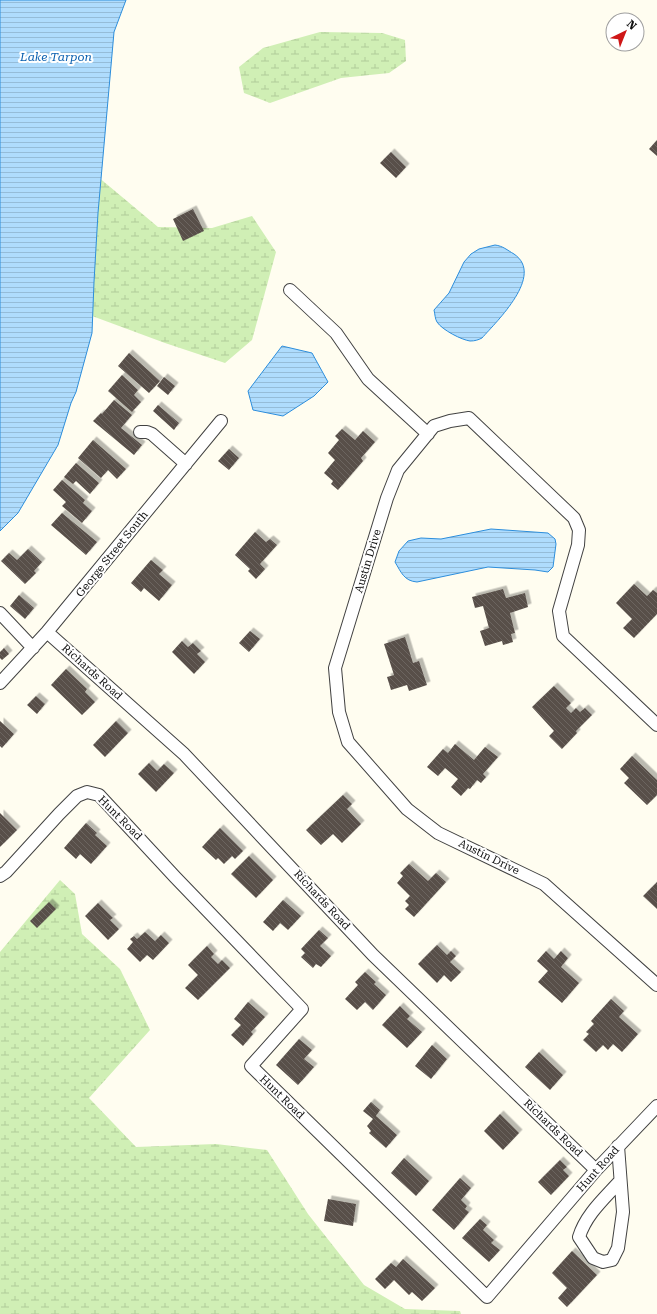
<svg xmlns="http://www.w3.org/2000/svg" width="657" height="1314" font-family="'Roboto Serif',serif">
<defs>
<pattern id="wetland-marsh" width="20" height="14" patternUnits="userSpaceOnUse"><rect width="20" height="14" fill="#d0efb5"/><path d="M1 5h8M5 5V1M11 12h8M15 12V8" fill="none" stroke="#b1cc9a"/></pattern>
<pattern id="water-rules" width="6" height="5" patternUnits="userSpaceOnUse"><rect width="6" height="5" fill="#afdcfd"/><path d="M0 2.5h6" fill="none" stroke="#95bcd8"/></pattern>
<pattern id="building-back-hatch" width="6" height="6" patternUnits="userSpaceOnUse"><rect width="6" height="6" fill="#59504a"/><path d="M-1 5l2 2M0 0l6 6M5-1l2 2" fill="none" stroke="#6c6560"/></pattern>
<filter id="shadow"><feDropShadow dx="3.5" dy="-3.5" stdDeviation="0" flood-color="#0004"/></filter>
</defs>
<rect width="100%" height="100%" fill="#fffdf0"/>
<path fill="url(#wetland-marsh)" d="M320,32L382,33L405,40L406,61L389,73L341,78L270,103L244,93L239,67L263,48Z
M97,176L158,227L212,228L252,216L276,252L252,340L225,363L165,343L84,313Z
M60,880L75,894L82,934L120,969L150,1030L89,1098L136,1147L216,1144L267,1150L308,1214L364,1285L405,1309L460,1311L461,1314H0V952Z"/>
<path fill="url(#water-rules)" stroke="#2d8edc" d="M0,0H126L114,32L98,213L94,282L92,333L76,392L71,403L58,445L18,513L0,531Z
M495,245C503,246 507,250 514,254C545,275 497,321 482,338C478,340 475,341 470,341C462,340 442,330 437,322C435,319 435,314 434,310L449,293L464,262L471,254L479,249Z
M282,346L312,353L328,382L314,396L283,416L253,410L248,391Z
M491,529L548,533L555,539L556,544L553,567L548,572L535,570L488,567L417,582C404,581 401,572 395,562L399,551L408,541L421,538L441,539Z"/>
<path fill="url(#building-back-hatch)" filter="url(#shadow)" d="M657,140V156L649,149Z
M391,152L406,167L396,178L380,163Z
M193,209L204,231L183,241L173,219Z
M129,353L160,381L149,393L118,366Z
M122,375L138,390L134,395L141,402L132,412L108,391Z
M164,377L175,386L168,395L157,386Z
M114,400L132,415L121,428L142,445L134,455L93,421L101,413L102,414Z
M158,405L179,423L174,430L153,411Z
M342,429L355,440L363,431L375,442L361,458L363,461L338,490L331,484L333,481L324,473L335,460L328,453L339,440L335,436Z
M93,440L126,469L117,479L108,470L101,478L78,458Z
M229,449L239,458L229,470L218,461Z
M76,463L99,483L90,494L76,481L73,484L64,477Z
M62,480L85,500L83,503L92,511L82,523L62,506L66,502L53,490Z
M62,513L97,542L86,555L51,525Z
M255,532L266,542L270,539L277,545L260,564L265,569L256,579L248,571L250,569L235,555Z
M28,549L42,562L34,571L36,573L25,584L1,561L9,553L17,560Z
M151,560L163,570L159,574L172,585L159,601L144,588L141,592L131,583Z
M634,584L647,596L653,590L657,593V614L634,638L623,628L632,619L616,603Z
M503,589L506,598L525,593L528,607L510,613L515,633L511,634L513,642L503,645L502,641L485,646L480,631L489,628L483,606L475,608L472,597Z
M19,595L34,608L25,619L10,606Z
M250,631L260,639L249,652L239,643Z
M405,637L413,663L419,661L427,685L409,691L407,685L391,690L387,677L394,675L384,644Z
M182,641L188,647L193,643L201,651L197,654L205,662L194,674L172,652Z
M4,648L9,654L2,660L0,658V652Z
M66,669L87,689L85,692L95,702L82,715L51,685Z
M554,686L571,703L566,708L571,713L576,708L580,712L585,708L592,715L576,731L577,733L562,749L549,736L554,731L532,707Z
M36,696L45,704L37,714L27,705Z
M0,721L14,734L2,748L0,746Z
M116,721L128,733L105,757L93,745Z
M455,744L474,760L485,747L498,757L483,774L486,777L481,783L477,780L470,789L468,788L461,796L451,787L458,779L445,768L438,776L427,767L443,749L448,753Z
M632,756L657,780V795L647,805L624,783L629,778L620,769Z
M149,763L157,771L164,764L174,773L156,792L138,774Z
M343,795L352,804L347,809L361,824L342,843L333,834L321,845L306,830Z
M0,813L17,830L0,847Z
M86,823L97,833L95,835L107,846L91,864L80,854L76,859L64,848Z
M220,828L243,851L235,859L232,856L224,864L218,858L216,860L202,847Z
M249,856L273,880L256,898L231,874Z
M409,864L428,881L436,873L446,882L414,917L405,909L409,905L405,901L410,896L397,883L403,876L400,873Z
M657,882V909L643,896Z
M283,900L301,916L288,930L280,923L273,931L263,922Z
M49,902L56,909L37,928L30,921Z
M98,903L113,918L110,920L119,929L108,940L85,916Z
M319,930L328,938L320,946L331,956L321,967L316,964L313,968L301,957L305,953L301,949Z
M145,932L155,941L161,935L169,943L153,960L147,955L140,962L127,949L133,942L130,939L134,936L137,939Z
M437,945L447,955L451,951L456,956L450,962L461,972L451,982L444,975L437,983L418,964Z
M207,946L214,954L211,957L218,964L222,960L230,968L198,1000L185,988L198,975L188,965Z
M546,951L554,959L561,951L568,958L561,967L579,983L562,1003L538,982L548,971L537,961Z
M365,972L376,982L374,984L386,995L373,1010L365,1002L357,1010L345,999L358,985L355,982Z
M611,999L624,1011L619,1017L638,1034L622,1052L613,1044L608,1050L603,1045L596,1052L583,1040L589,1034L586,1032L594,1024L591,1021Z
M248,1002L265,1017L251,1032L253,1034L243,1046L231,1035L241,1025L234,1019Z
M400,1006L410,1016L407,1019L422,1032L407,1048L382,1025Z
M299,1039L312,1050L304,1059L314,1067L298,1085L276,1065Z
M432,1045L447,1059L431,1079L415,1066Z
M539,1052L563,1075L550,1090L525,1067Z
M371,1102L380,1110L376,1116L397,1135L386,1148L369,1133L371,1131L367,1126L373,1119L363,1111Z
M500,1114L519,1133L503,1150L484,1131Z
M404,1158L429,1181L416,1196L391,1173Z
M560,1160L567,1167L563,1170L569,1176L551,1195L538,1182Z
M460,1178L471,1188L461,1200L467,1206L465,1209L469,1212L454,1230L432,1210Z
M328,1199L356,1204L353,1226L324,1221Z
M480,1219L487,1225L483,1230L494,1240L491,1243L500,1250L489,1262L462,1238Z
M572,1251L597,1275L567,1307L558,1298L567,1288L552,1273Z
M403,1259L435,1288L422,1301L412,1292L409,1295L394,1280L385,1289L375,1279L391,1263L396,1267Z"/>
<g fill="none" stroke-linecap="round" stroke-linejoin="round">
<defs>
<path id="minor" d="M290,290L336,333L368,379L428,434
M140,432H147L152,434L186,464
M0,613L33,648
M47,632L184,754L373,955L596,1170
M0,683L47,632L221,421
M657,725L563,636L559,611L578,545L579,530L574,518L469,418L450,421L434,426L398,470L387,498L335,668L339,712L348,742L407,809L438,833L544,884L657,985
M0,876L6,872L59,814L77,796L87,792L99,795L175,877L302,1009L251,1066L487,1297L596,1170L657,1106
M618,1146L623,1212L618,1248L612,1260L603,1262L593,1258L579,1237C586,1214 605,1198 620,1181"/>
</defs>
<use href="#minor" stroke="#424242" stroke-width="14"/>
<use href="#minor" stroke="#fff" stroke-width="12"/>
</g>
<g text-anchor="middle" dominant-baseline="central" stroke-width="4" stroke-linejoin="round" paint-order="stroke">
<g font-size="11" fill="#0f0f0f" stroke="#fff">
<text transform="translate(112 554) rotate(-51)">George Street South</text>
<text transform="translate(368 561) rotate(-73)">Austin Drive</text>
<text transform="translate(92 672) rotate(42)">Richards Road</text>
<text transform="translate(120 818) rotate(45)">Hunt Road</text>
<text transform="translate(489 857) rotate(26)">Austin Drive</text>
<text transform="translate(322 900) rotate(47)">Richards Road</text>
<text transform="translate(282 1097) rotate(44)">Hunt Road</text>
<text transform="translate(553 1128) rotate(44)">Richards Road</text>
<text transform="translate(598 1169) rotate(-48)">Hunt Road</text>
</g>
<g font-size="12" font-style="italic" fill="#095faf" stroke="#fff">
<text x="56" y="57">Lake Tarpon</text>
</g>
</g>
<g transform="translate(625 32) rotate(43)"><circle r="19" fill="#ffffff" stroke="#9f9f9f"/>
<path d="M0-3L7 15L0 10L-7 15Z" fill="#cf1717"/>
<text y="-6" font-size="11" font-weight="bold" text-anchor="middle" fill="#0f0f0f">N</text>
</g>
</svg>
